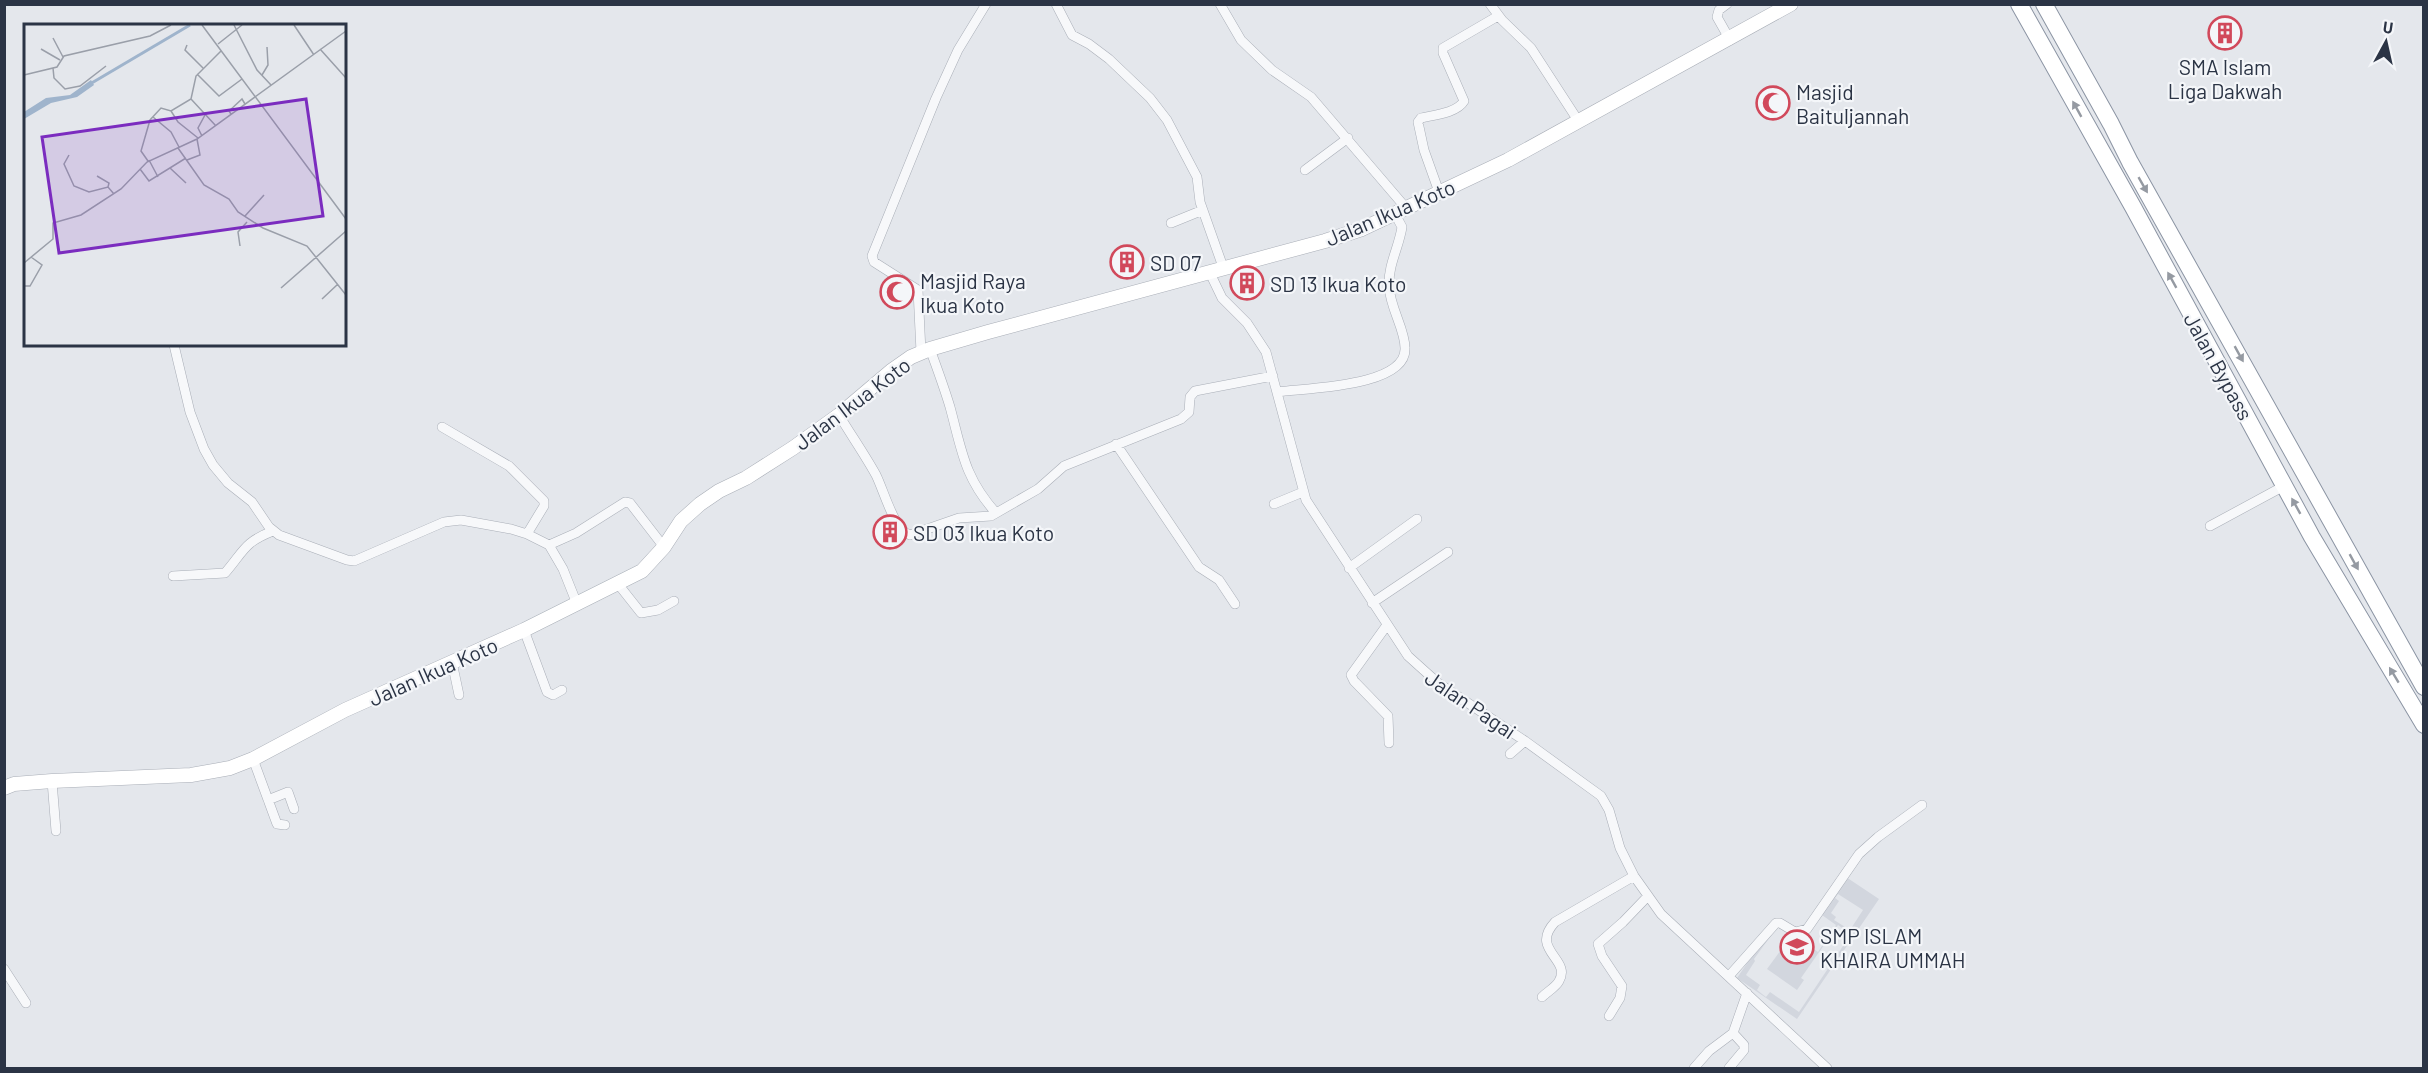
<svg xmlns="http://www.w3.org/2000/svg" width="2428" height="1073" font-family="Barlow,sans-serif">
<rect width="100%" height="100%" fill="#e4e7ec"/>
<path fill="#d2d6de" fill-rule="evenodd" d="M1846,877L1879,899L1797,1019L1737,978L1776,921L1803,939ZM1838,894L1863,910L1850,930L1834,920L1836,917L1831,913L1839,901L1835,898ZM1822,915L1836,925L1818,952L1803,941ZM1838,925L1851,934L1799,1012L1770,992L1766,997L1757,990L1760,985L1746,975L1755,961L1754,959L1778,926L1792,935L1767,969L1797,990L1804,980L1801,978Z"/>
<g fill="none" stroke-linecap="round" stroke-linejoin="round">
<defs>
<path id="street" d="M1056,4L1072,35L1089,44L1109,59L1150,98L1167,120L1197,177L1200,202L1223,267
M1220,4L1241,40L1272,70L1311,97L1406,208
M1490,4L1502,20L1531,48L1579,122
M1727,4L1719,10L1717,17L1730,40
M1305,170L1348,138
M1439,192L1424,150L1418,122L1421,118C1434,115 1457,113 1464,101L1443,53V48L1498,16
M1171,223L1203,210
M1209,271L1222,298L1247,323L1266,352L1306,500L1408,656L1438,683L1525,741L1601,796L1609,810L1620,848L1634,876L1661,914L1827,1068
M174,345L190,412L204,449L213,465L228,483L252,502L269,527L279,535L347,560L354,561L444,522L461,520L511,529L527,534L549,545L563,569L577,604
M930,349C937,368 944,387 950,407C962,451 964,477 996,513
M921,352L918,290L874,262L872,256L936,98L958,50L986,4
M1278,392C1306,388 1407,387 1405,348C1405,329 1390,308 1389,286C1388,265 1399,247 1402,227L1395,214
M839,415C851,435 865,455 876,475C884,491 894,530 910,535L959,518L991,516L1038,489L1064,466L1181,419L1189,412L1190,397L1195,391L1273,376
M442,427L509,466L544,501V506L527,534
M1116,444L1199,567L1219,580L1235,604
M1274,504L1303,492
M2210,526L2284,486
M549,545L576,533L625,502L630,503L664,547
M1349,568L1417,519
M173,576L225,573C244,551 244,542 273,531
M618,584L641,613L658,610L674,601
M1372,603L1448,552
M1387,625L1351,675L1354,681L1388,716L1389,743
M524,630L547,692L553,695L562,690
M452,662L459,695
M1510,754L1525,741
M253,759L277,824L285,825
M52,781L56,831
M268,800L288,792L294,809
M4,969L26,1003
M1729,976L1776,923H1780L1795,932L1807,929L1859,854L1878,837L1922,805
M1542,997C1547,992 1556,987 1559,981C1572,959 1529,950 1555,922L1634,876
M1609,1016L1620,998L1622,986L1602,956L1598,944L1623,922L1648,896
M1694,1068L1709,1051L1733,1033
M1729,1068L1744,1050V1045L1733,1033L1747,993"/>
<path id="secondary" d="M4,788L14,784L52,781L191,775L230,768L253,759L345,710L524,630L642,571L664,547L681,521L700,504L719,491L746,478L793,448L839,415L891,371L911,357L930,349L988,332L1325,241L1362,229L1508,160L1791,4"/>
<path id="highway" d="M2019,4L2133,207L2312,537L2424,725
M2044,4L2111,124L2130,162L2424,687"/>
</defs>
<use href="#street" stroke="#a9aeb7" stroke-width="10"/>
<use href="#secondary" stroke="#a9aeb7" stroke-width="15"/>
<use href="#highway" stroke="#8b94a3" stroke-width="18"/>
<use href="#street" stroke="#f7f8fa" stroke-width="9"/>
<use href="#secondary" stroke="#fff" stroke-width="14"/>
<use href="#highway" stroke="#fff" stroke-width="16"/>
</g>
<defs><path id="oneway-solid" d="M-6-.8H1V-3.2L6.5 0L1 3.2V.8H-6Z" transform="scale(1.5)"/></defs>
<g fill="#959aa2">
<use href="#oneway-solid" transform="translate(2077 109) rotate(-119)"/>
<use href="#oneway-solid" transform="translate(2143 185) rotate(60)"/>
<use href="#oneway-solid" transform="translate(2172 280) rotate(-119)"/>
<use href="#oneway-solid" transform="translate(2239 354) rotate(61)"/>
<use href="#oneway-solid" transform="translate(2296 506) rotate(-119)"/>
<use href="#oneway-solid" transform="translate(2354 562) rotate(61)"/>
<use href="#oneway-solid" transform="translate(2394 675) rotate(-121)"/>
</g>
<defs>
<symbol id="building-ring" viewBox="-11 -11 22 22"><circle r="9.5" fill="#f4f6f9" stroke="#d1495b" stroke-width="1.5"/><path d="M-4-6H4V6H1V3H-1V6H-4ZM-2.5-4.3h1.7v1.8h-1.7ZM.8-4.3h1.7v1.8H.8ZM-2.5-1h1.7V.8h-1.7ZM.8-1h1.7V.8H.8Z" fill="#d1495b"/></symbol>
<symbol id="mosque-ring" viewBox="-11 -11 22 22"><circle r="9.5" fill="#f4f6f9" stroke="#d1495b" stroke-width="1.5"/><path d="M3.5-4.9A6 6 0 1 0 3.5 4.9A5 5 0 1 1 3.5-4.9Z" fill="#d1495b"/></symbol>
<symbol id="school-ring" viewBox="-11 -11 22 22"><circle r="9.5" fill="#f4f6f9" stroke="#d1495b" stroke-width="1.5"/><path d="M0-5L7-2L0 1L-7-2ZM-4 1L0 2.5L4 1V4Q0 6-4 4Z" fill="#d1495b"/></symbol>
</defs>
<g fill-rule="evenodd">
<use href="#building-ring" x="2206" y="14" width="38" height="38"/>
<use href="#mosque-ring" x="1754" y="84" width="38" height="38"/>
<use href="#building-ring" x="1108" y="243" width="38" height="38"/>
<use href="#building-ring" x="1228" y="264" width="38" height="38"/>
<use href="#mosque-ring" x="878" y="273" width="38" height="38"/>
<use href="#building-ring" x="871" y="513" width="38" height="38"/>
<use href="#school-ring" x="1778" y="928" width="38" height="38"/>
</g>
<g text-anchor="middle" dominant-baseline="central" stroke-width="4.5" stroke-linejoin="round" paint-order="stroke">
<g font-size="21" fill="#2b3445" stroke="#f4f6f9" text-anchor="start">
<text x="2225" y="66" text-anchor="middle">SMA Islam<tspan x="2225" dy="24">Liga Dakwah</tspan></text>
<text x="1796" y="91">Masjid<tspan x="1796" dy="24">Baituljannah</tspan></text>
<text x="1150" y="262">SD 07</text>
<text x="920" y="280">Masjid Raya<tspan x="920" dy="24">Ikua Koto</tspan></text>
<text x="1270" y="283">SD 13 Ikua Koto</text>
<text x="913" y="532">SD 03 Ikua Koto</text>
<text x="1820" y="935">SMP ISLAM<tspan x="1820" dy="24">KHAIRA UMMAH</tspan></text>
</g>
<g font-size="21" fill="#2b3445" stroke="#f4f6f9">
<text transform="translate(1390 212) rotate(-23)">Jalan Ikua Koto</text>
<text transform="translate(2219 366) rotate(61)">Jalan Bypass</text>
<text transform="translate(852 403) rotate(-37)">Jalan Ikua Koto</text>
<text transform="translate(433 671) rotate(-24)">Jalan Ikua Koto</text>
<text transform="translate(1471 704) rotate(34)">Jalan Pagai</text>
</g>
</g>
<g transform="translate(24 24)">
<rect width="322" height="322" fill="#e4e7ec"/>
<path d="M67,56L70,61L53,73L27,79L0,95V88L22,74L46,71Z" fill="#9fb4cc"/>
<path fill="none" stroke="#9fb4cc" stroke-width="3" d="M66,60L166,1"/>
<path fill="none" stroke="#9a9fa9" stroke-width="1.5" d="M178,1L322,195M210,1L233,46L247,61M270,1L290,31M29,14L39,33M194,20L218,1M163,21L161,26L179,44M17,25L36,36M296,25L322,54M29,44L30,54L41,65L56,62L82,42M173,50L195,72L218,55M0,51L33,43L40,32L126,12L147,1M238,51L244,41L243,23M167,75L192,102M147,87L154,98L174,114M207,90L205,87L218,75L221,80M129,93L147,108L155,123M178,112L174,104L181,91M154,124L180,161L205,175L214,188L239,204L283,222L322,271M45,131L40,140L50,162L65,168L84,163L90,170M125,136L134,153M163,136L176,131L173,115M124,137L117,127L126,96L137,84L147,87L167,75L172,52L197,27M146,144L162,159M116,145L125,157L162,134M73,152L85,159L84,163M221,192L240,171M216,222L214,208L223,198M0,239L29,215V199L57,191L97,165L123,138L173,115L322,7M0,262H6L18,241L7,233M257,264L322,207M298,275L314,260"/>
<path fill="#7b2cbf" fill-opacity="0.15" stroke="#7b2cbf" stroke-width="3" d="M282,75L299,192L35,229L18,113Z"/>
<rect width="322" height="322" fill="none" stroke="#2b3445" stroke-width="3"/>
</g>
<rect width="2428" height="1073" fill="none" stroke="#2b3445" stroke-width="12"/>
<g transform="translate(2386 42) rotate(8)" stroke="#f4f6f9" stroke-width="4.5" paint-order="stroke">
<path d="M0-4.5L10 22L0 15L-10 22Z" fill="#2b3445"/>
<text y="-9" font-size="16" font-weight="bold" text-anchor="middle" fill="#2b3445">U</text>
</g>
</svg>
